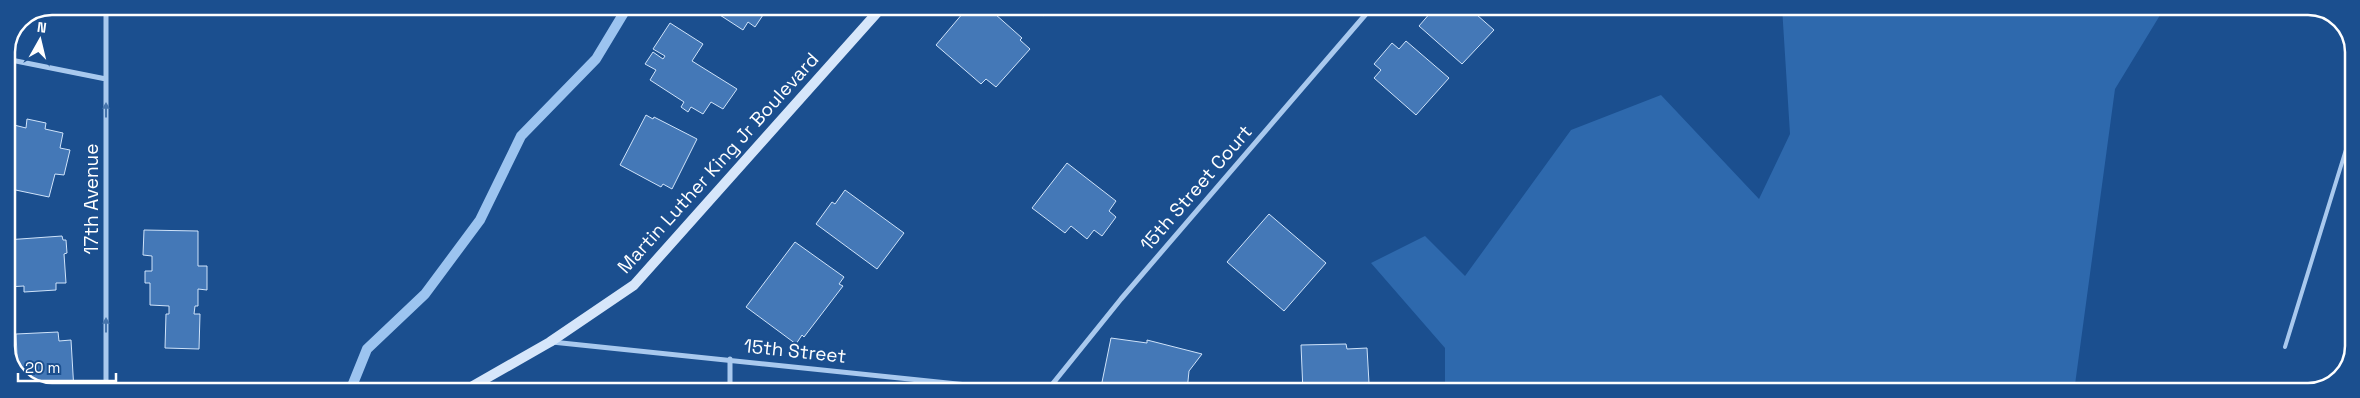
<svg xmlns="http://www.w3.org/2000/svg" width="2360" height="398" font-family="'Space Grotesk',sans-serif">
<rect width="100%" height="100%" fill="#1b4f8f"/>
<path fill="#2e69ad" d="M1782,7H2165L2115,89L2074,392H1445V348L1371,263L1425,236L1465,276L1571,130L1661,95L1759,199L1790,134Z"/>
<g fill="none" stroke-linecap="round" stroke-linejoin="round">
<path stroke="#9cc4f0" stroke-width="10" d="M350,391L367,349L425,294L480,220L521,136L596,59L628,6"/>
</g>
<path fill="#4478b7" stroke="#cfe3fa" d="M127,6H215L203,7L204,10L127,11Z
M706,6H763L767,9L755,27L748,22L743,30Z
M969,6H986L1022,38L1020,40L1030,49L996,87L986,79L981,84L936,45Z
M1033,6H1053L1044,16Z
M1425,7H1468L1494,30L1462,64L1419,26L1431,12Z
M670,23L703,44L692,61L737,89L723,109L711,102L703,114L691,107L688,112L681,107L684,102L650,80L656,70L645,64L653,52L663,59L665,56L653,49Z
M1406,41L1449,78L1416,115L1374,78L1381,70L1374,64L1392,43L1399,49Z
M646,115L653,119L654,117L697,139L672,189L663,184L661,187L620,165Z
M27,119L46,123L45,129L63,133L60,148L70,150L64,175L55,174L49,197L6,188V123L26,128Z
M1067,163L1116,201L1109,211L1116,217L1102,236L1094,230L1087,239L1071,226L1065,233L1032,208Z
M845,190L904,233L877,269L816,224L832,202L835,204Z
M1269,214L1326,263L1284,311L1227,262Z
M144,230L198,231V266H207V290L198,289V306H195L194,314H200L199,349L165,348L166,314H169V306L150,305V283H145V271H152V256L143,255Z
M62,236L63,240H66L67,253L64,254L66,283H56V290L24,292V286L7,287L6,240Z
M795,242L844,277L839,284L843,286L804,337L802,335L796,344L746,307Z
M58,332L59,341L71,340L74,391H46L18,376L16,334Z
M1111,338L1147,343V340L1202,354L1189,371L1187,391L1100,392Z
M1346,344L1347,349L1367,348L1369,383L1347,385L1348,392H1303L1301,345Z"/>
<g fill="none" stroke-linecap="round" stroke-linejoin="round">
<path stroke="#a9c9ee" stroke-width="4" d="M2285,347L2353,127"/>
<path stroke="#a9c9ee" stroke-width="5" d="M106,6V391
M6,59L106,79
M552,342L1036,392
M730,391V359
M1046,392L1121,299L1372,7"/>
<path stroke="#d6e6fa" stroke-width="10" d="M464,391L550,342L634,285L883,6"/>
</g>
<defs><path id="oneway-solid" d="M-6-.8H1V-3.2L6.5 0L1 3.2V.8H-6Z" transform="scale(1.25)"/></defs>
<g fill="#4674ac">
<use href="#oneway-solid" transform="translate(106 110) rotate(-90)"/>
<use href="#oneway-solid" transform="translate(106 325) rotate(-90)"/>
</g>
<g text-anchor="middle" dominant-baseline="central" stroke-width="4" stroke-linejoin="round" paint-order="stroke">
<g font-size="19" fill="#fff" stroke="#1b4f8f">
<text transform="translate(718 163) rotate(-48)">Martin Luther King Jr Boulevard</text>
<text transform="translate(1196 188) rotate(-49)">15th Street Court</text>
<text transform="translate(91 199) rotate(-90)">17th Avenue</text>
<text transform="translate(795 351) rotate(6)">15th Street</text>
</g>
</g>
<path d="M0 0H2360V398H0ZM52 15H2308A37 37 0 0 1 2345 52V346A37 37 0 0 1 2308 383H52A37 37 0 0 1 15 346V52A37 37 0 0 1 52 15Z" fill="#1b4f8f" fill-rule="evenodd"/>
<path fill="none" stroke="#fff" stroke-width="2.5" d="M52 15H2308A37 37 0 0 1 2345 52V346A37 37 0 0 1 2308 383H52A37 37 0 0 1 15 346V52A37 37 0 0 1 52 15Z"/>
<g transform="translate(40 40) rotate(8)" stroke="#1b4f8f" stroke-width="4" paint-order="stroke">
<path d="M0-4L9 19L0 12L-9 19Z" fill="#ffffff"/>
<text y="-8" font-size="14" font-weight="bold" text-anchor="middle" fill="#ffffff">N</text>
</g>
<path d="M18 373v8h98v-8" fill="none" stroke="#ffffff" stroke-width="2.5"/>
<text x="25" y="373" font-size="15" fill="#ffffff" stroke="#1b4f8f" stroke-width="4" paint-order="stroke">20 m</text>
</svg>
